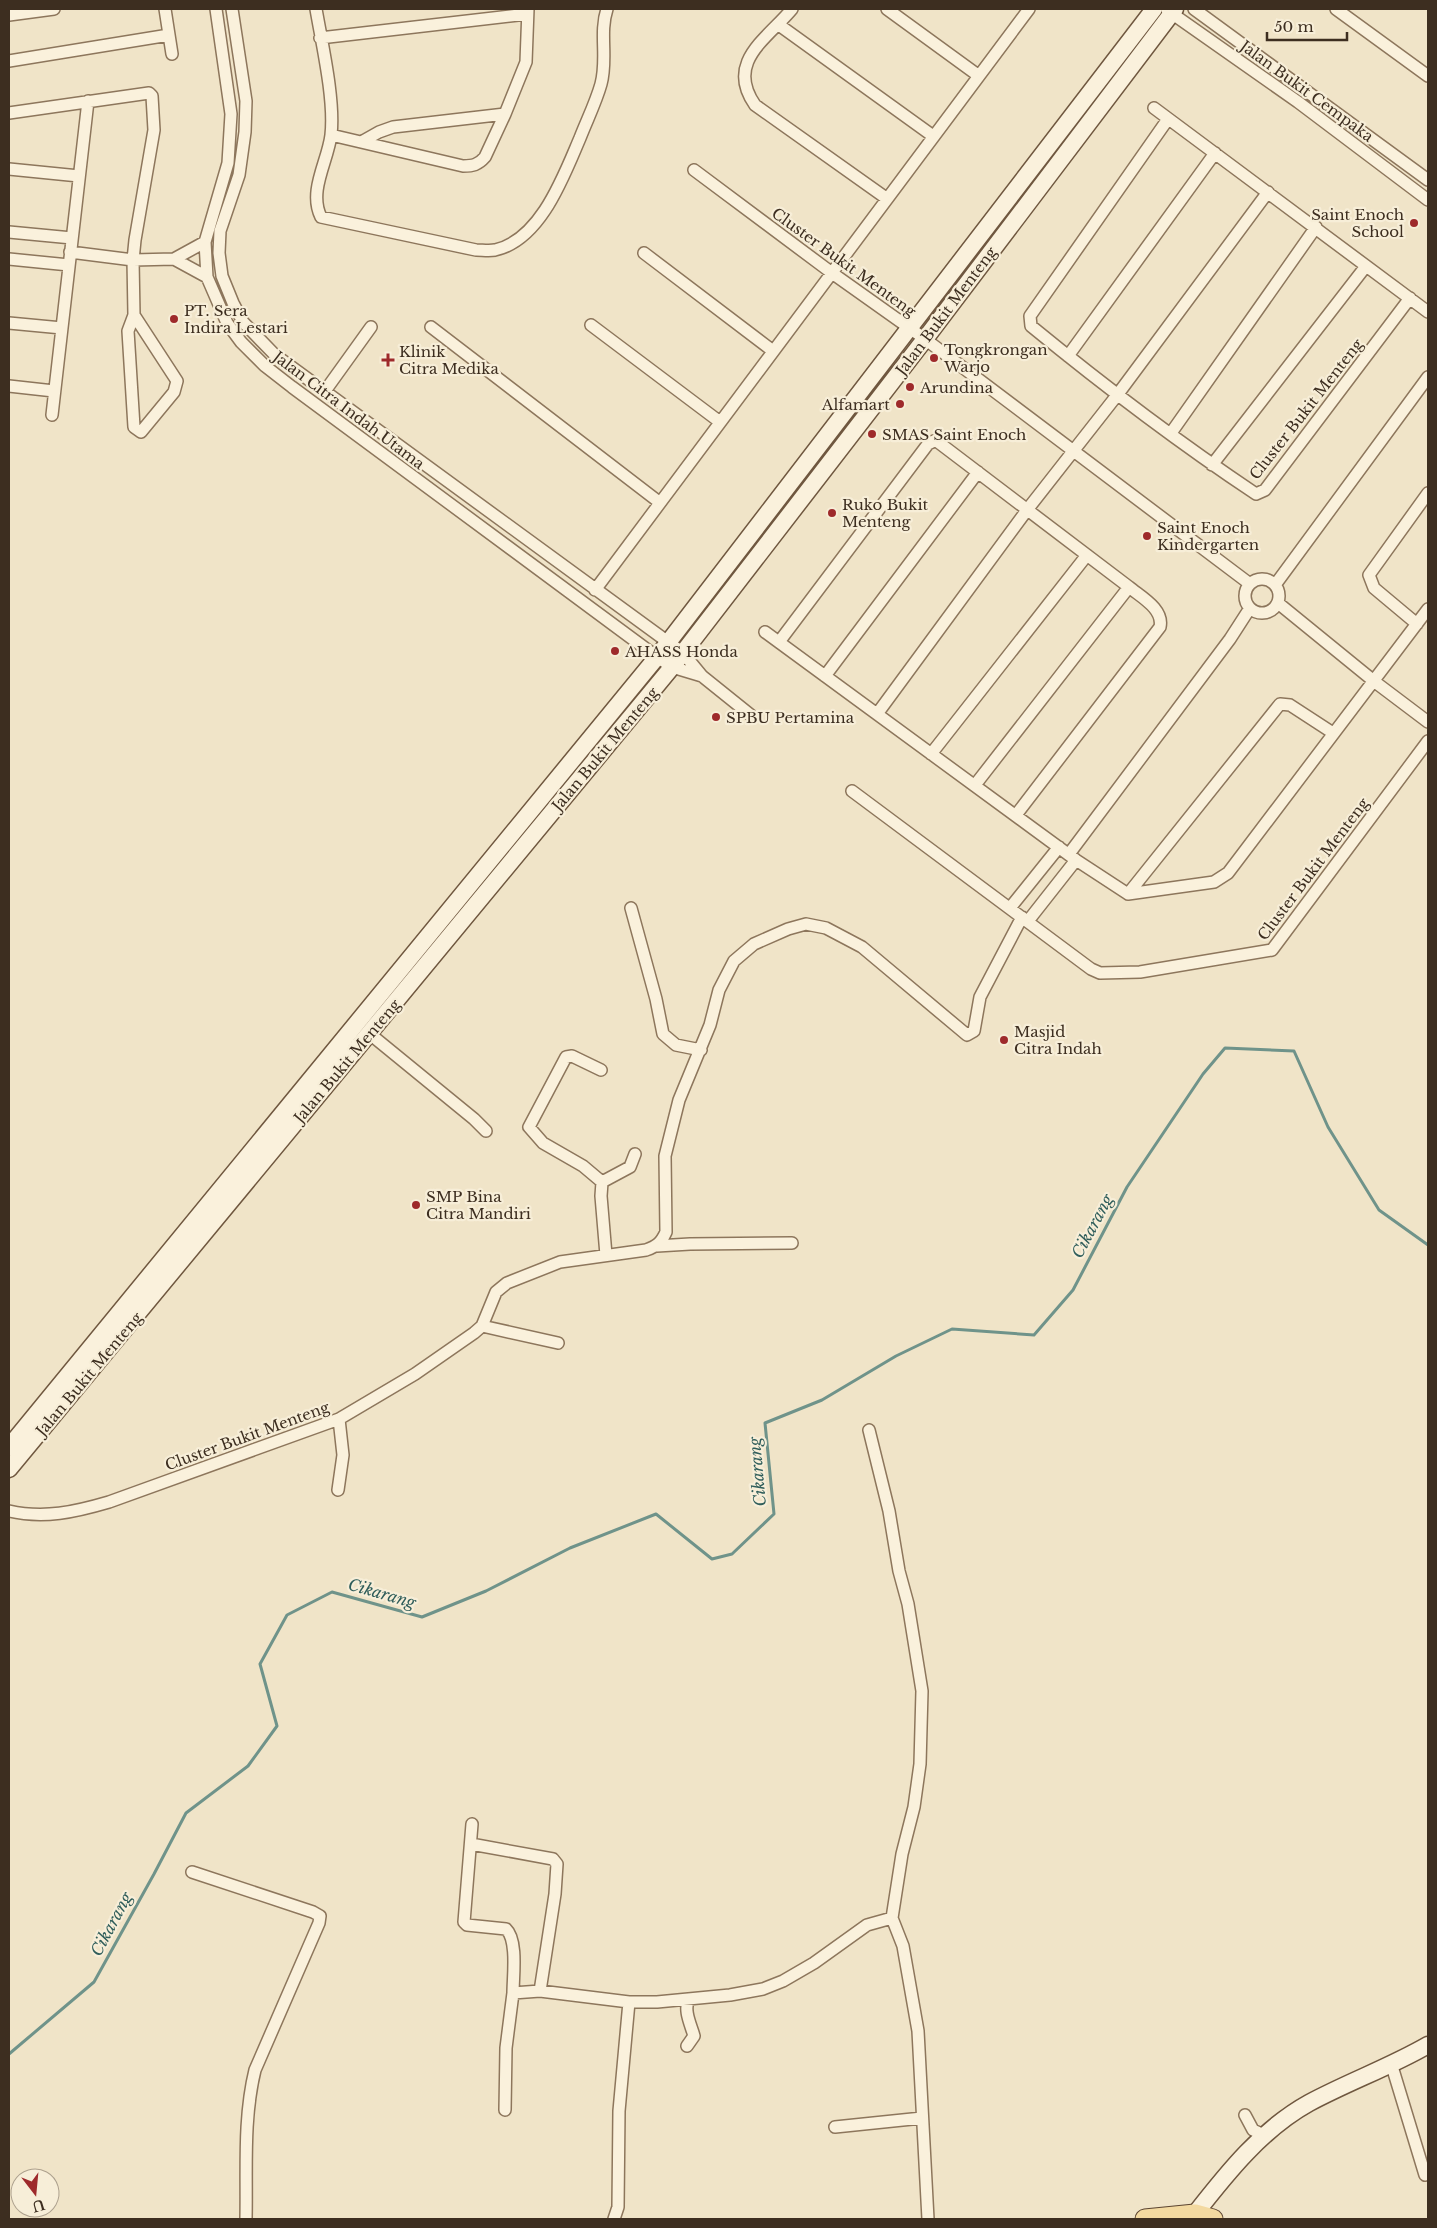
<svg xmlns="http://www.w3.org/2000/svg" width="1437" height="2228" font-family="'Libre Baskerville',serif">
<rect width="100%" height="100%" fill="#f0e4c8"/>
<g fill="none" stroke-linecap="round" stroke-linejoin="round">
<path stroke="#6f938a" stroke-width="3" d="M9,2054L94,1982L154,1874L186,1813L248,1766L277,1726L260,1664L287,1615L332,1592L422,1617L486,1591L570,1548L656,1514L712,1559L732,1554L774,1514L765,1423L822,1400L896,1356L952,1329L1034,1335L1073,1290L1127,1187L1203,1074L1225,1048L1294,1051L1328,1127L1379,1210L1428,1245"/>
<defs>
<path id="street" d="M165,9L172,54
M216,9L231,114L228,163L205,242L207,277L227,323L241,342L265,366L292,387L657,657L672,667L702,676
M232,9L246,101L245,132L239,175L220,231L219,253L222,276L233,303L243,322L275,355L683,653L702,676L753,717
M316,9C322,44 335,100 331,135C328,161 308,191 321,217L476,250C482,250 489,251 495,250C541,240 564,175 580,138C587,120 596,102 601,84C608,59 599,33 607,9
M792,9C767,39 725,62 755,105L886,198
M887,9L979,76
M1194,9L1428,180
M1336,9L1428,76
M1167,10L1298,102L1428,200
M9,15L54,9
M779,25L933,136
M320,38L527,14
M9,61L169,35
M1154,108L1428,312
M9,113L149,93L152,96L154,130L135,240L133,260L134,315L128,331L134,427L141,432L174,392L177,381L134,315
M1168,119L1030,316L1031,326C1103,385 1178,442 1256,494L1265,490L1410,298
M331,135L463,166C473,166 478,165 485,157L505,114L526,62L528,9
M363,141L379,132L393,127L505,114
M9,169L79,176
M694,170L832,273L925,339L1250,584
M9,232L72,238
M70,252L133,260L174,259L205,242
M644,253L773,351
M9,259L69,265
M174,259L207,277
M9,323L62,328
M591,325L720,422
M431,327L659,502
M1068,356L1215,153
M9,386L54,391
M325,391L371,327
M52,415L88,101
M1171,433L1316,227
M1212,465L1366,266
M1245 596a17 17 0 1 1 34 0a17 17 0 1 1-34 0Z
M1275,585L1428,377
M595,590L1029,9
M1278,603L1375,682L1428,722
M1417,624L1374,588L1369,575L1428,493
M765,632L1076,860L1128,894L1214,882L1228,873L1428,609
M779,642L928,444L934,441L938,442L1129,587C1141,597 1164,609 1160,627L1016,815
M825,676L978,472
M877,714L1027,510L1118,394L1268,192
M931,754L1087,555
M975,785L1129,587
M852,791L1091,969L1100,973L1140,972L1272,950L1428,741
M1069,854L1230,639L1250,608
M1128,894L1280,704L1290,705L1333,733
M631,908L656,999L663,1034L676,1045L701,1050
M1010,908L1059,847
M1028,921L1076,860
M370,1034L474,1119L486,1131
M601,1070L572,1056L566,1057L529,1127L543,1143L583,1166L602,1182
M657,1246L690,1244L792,1243
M606,1255L601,1196L602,1182L630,1167L635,1154
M482,1326L558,1343
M869,1430L889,1511L899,1571L908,1604L922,1691L920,1764L914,1807L902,1854L892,1918
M338,1490L343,1455L339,1419
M9,1511C44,1519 75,1512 109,1502L339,1419L415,1374L474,1333L482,1326L496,1292L507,1283L560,1262L646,1250C657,1246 661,1243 666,1232L665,1156L679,1100L710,1025L719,990L734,961L754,944L788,929L806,924L826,928L862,947L967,1035L974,1031L980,997L1022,917
M472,1824L464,1922L467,1925L506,1929C518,1940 513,1977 513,1993
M471,1844L553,1859L557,1864L555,1894L540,1991
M192,1872L313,1912L320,1916L319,1923L255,2070C243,2119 247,2170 246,2219
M687,2046L694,2036C691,2025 683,2010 689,1999
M1391,2063L1425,2175
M505,2110L506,2048L513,1993L540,1991L629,2002H657L730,1995L763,1989L783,1981L814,1963L867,1925L892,1918L903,1946L918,2031L928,2219
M1245,2115L1253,2130L1266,2136
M835,2127L922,2118
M614,2219L618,2207L619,2111L629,2002"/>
<path id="secondary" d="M9,1447L657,657L1154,9
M9,1469L672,667L925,339L1175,9
M1195,2214C1227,2173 1262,2129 1309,2103C1348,2082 1390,2067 1428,2045"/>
<path id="primary" d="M1145,2219L1195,2214L1213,2219"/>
</defs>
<use href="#street" stroke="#8d765c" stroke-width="14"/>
<use href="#secondary" stroke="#6f573f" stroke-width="19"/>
<use href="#primary" stroke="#5b4430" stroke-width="21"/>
<use href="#street" stroke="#faf1dc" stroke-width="11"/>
<use href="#secondary" stroke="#faf1dc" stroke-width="16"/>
<use href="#primary" stroke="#f3d9a0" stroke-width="19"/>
</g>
<g fill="#9e2a2b" stroke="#f7eed8" stroke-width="2">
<circle cx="1414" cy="223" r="5"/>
<circle cx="174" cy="319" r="5"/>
<circle cx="934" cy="358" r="5"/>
<path d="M385.5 352.5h5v5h5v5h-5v5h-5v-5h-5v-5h5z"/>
<circle cx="910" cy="387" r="5"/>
<circle cx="900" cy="404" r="5"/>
<circle cx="872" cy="434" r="5"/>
<circle cx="832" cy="513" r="5"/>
<circle cx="1147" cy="536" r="5"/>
<circle cx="615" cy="651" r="5"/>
<circle cx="716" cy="717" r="5"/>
<circle cx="1004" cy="1040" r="5"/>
<circle cx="416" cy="1205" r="5"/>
</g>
<g text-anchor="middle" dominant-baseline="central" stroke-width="4.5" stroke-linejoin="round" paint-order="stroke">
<g font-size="15" fill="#3d2e20" stroke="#f7eed8">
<text transform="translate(1307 91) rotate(36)">Jalan Bukit Cempaka</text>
<text transform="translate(844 262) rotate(36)">Cluster Bukit Menteng</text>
<text transform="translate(946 311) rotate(-53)">Jalan Bukit Menteng</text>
<text transform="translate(1306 409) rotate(-52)">Cluster Bukit Menteng</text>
<text transform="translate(349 410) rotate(37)">Jalan Citra Indah Utama</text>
<text transform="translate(605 749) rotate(-50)">Jalan Bukit Menteng</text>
<text transform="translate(1313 869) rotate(-53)">Cluster Bukit Menteng</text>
<text transform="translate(347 1061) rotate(-50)">Jalan Bukit Menteng</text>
<text transform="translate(89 1374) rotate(-50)">Jalan Bukit Menteng</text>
<text transform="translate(247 1436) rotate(-20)">Cluster Bukit Menteng</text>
</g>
<g font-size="15" fill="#3d2e20" stroke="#f7eed8" text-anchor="start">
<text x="1404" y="214" text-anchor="end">Saint Enoch<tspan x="1404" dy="17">School</tspan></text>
<text x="184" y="310">PT. Sera<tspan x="184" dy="17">Indira Lestari</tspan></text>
<text x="944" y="349">Tongkrongan<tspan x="944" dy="17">Warjo</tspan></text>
<text x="399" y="351">Klinik<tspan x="399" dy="17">Citra Medika</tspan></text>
<text x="920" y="387">Arundina</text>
<text x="890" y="404" text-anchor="end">Alfamart</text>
<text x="882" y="434">SMAS Saint Enoch</text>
<text x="842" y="504">Ruko Bukit<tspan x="842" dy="17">Menteng</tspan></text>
<text x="1157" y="527">Saint Enoch<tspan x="1157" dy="17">Kindergarten</tspan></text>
<text x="625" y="651">AHASS Honda</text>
<text x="726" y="717">SPBU Pertamina</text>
<text x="1014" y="1031">Masjid<tspan x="1014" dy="17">Citra Indah</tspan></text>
<text x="426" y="1196">SMP Bina<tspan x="426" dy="17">Citra Mandiri</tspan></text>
</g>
<g font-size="16" font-style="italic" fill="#2f5d5a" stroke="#f7eed8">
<text transform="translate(1092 1226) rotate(-62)">Cikarang</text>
<text transform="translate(757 1472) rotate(-95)">Cikarang</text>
<text transform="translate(382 1593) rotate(16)">Cikarang</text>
<text transform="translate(111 1924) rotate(-62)">Cikarang</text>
</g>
</g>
<rect width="1437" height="2228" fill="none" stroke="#3d2e20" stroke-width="20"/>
<g transform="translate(35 2193) rotate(164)"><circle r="24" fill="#f7eed8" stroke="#ada18e"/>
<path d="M0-4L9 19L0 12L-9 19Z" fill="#9e2a2b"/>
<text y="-8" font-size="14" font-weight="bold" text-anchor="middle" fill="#3d2e20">U</text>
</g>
<path d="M1267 32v8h80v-8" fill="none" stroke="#3d2e20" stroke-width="2.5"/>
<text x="1274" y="32" font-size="15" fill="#3d2e20" stroke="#f7eed8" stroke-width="4" paint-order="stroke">50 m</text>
</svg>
